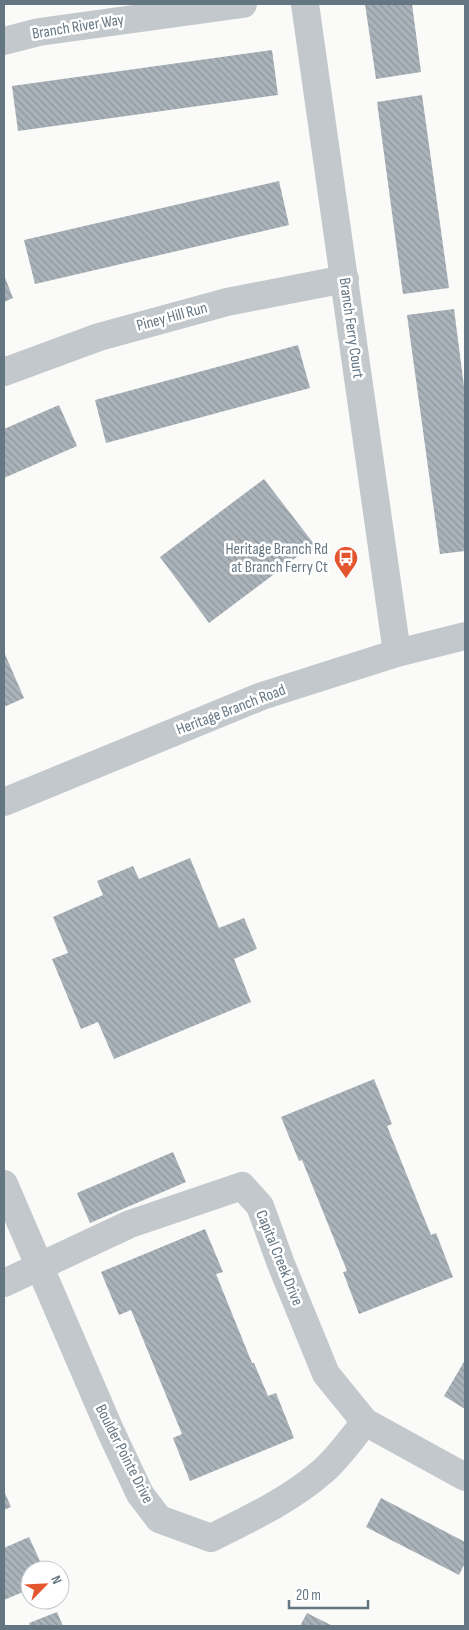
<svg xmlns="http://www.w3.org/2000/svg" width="469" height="1630" font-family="'Sofia Sans Condensed',sans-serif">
<defs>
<pattern id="building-back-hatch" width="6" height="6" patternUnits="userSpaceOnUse" patternTransform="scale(1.25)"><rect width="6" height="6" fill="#aab3b9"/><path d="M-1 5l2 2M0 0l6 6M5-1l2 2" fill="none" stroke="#8e969c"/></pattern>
</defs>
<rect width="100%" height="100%" fill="#fafaf8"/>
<path fill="url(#building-back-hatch)" d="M365,4H412L421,72L376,79Z
M272,50L278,95L18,131L12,86Z
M422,95L449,288L403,294L377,102Z
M279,181L289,225L35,284L24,240Z
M4,275L13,298L4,302Z
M454,309L465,394V551L440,554L407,315Z
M298,345L310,388L106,443L95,400Z
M59,405L77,446L4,478V429Z
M264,479L314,544L209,623L160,557Z
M4,652L24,698L4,707Z
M190,858L219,928L244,918L257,949L234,959L251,1002L114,1059L98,1022L81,1029L52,959L68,953L53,917L103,895L97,881L133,866L139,879Z
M374,1079L392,1124L387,1126L431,1235L436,1233L453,1277L359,1314L343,1272L347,1271L302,1160L299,1161L281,1117Z
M173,1152L186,1182L90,1223L77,1193Z
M205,1229L223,1272L216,1274L252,1363H254L268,1396L276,1393L294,1438L190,1481L173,1438L182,1434L131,1310L119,1315L101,1272Z
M465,1360V1409L444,1396Z
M4,1491L11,1507L4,1510Z
M381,1498L465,1542V1563L459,1575L366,1527Z
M29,1537L44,1570H30V1589L4,1600V1548Z
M57,1612L63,1626H30L29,1623Z
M307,1613L333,1626H300Z"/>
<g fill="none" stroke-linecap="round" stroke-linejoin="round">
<path stroke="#c3c8cc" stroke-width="28" d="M305,4L397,653
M4,41L39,32L243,4
M4,372L99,337L227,302L345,279
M4,802L262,696L397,653L465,636
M4,1184L110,1430L140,1494L159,1519L211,1538C249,1519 290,1500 323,1471C339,1457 352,1438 365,1422
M4,1283L130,1224L242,1186L260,1206L281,1264L326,1374L365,1422L465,1477"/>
</g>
<defs>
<symbol id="bus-pin" viewBox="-11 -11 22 30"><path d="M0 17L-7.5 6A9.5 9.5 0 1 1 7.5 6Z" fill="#e4572e" stroke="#fff"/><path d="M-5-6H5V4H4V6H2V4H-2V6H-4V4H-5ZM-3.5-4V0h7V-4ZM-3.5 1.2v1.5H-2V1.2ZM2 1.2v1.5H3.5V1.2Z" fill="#fff"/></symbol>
</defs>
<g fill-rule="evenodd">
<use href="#bus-pin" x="332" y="544" width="28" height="38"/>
</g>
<g text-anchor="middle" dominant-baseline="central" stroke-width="5" stroke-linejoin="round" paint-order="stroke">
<g font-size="16" fill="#657683" stroke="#fff">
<text transform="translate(78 27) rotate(-9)">Branch River Way</text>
<text transform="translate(172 317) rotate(-15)">Piney Hill Run</text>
<text transform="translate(351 328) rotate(82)">Branch Ferry Court</text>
<text transform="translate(231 710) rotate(-21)">Heritage Branch Road</text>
<text transform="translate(279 1258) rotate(68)">Capital Creek Drive</text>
<text transform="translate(124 1454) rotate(63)">Boulder Pointe Drive</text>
</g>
<g font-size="16" fill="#657683" stroke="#fff" text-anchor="end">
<text x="328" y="549">Heritage Branch Rd<tspan x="328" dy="18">at Branch Ferry Ct</tspan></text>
</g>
</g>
<rect width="469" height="1630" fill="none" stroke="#657683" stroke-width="10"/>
<g transform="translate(45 1585) rotate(66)"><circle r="24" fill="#ffffff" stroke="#c1c8cd"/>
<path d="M0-4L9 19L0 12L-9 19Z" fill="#e4572e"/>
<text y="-8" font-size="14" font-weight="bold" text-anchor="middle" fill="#657683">N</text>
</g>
<path d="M289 1600v8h79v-8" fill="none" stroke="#657683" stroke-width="2.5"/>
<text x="296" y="1600" font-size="15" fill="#657683" stroke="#ffffff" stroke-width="4" paint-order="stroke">20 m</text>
</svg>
